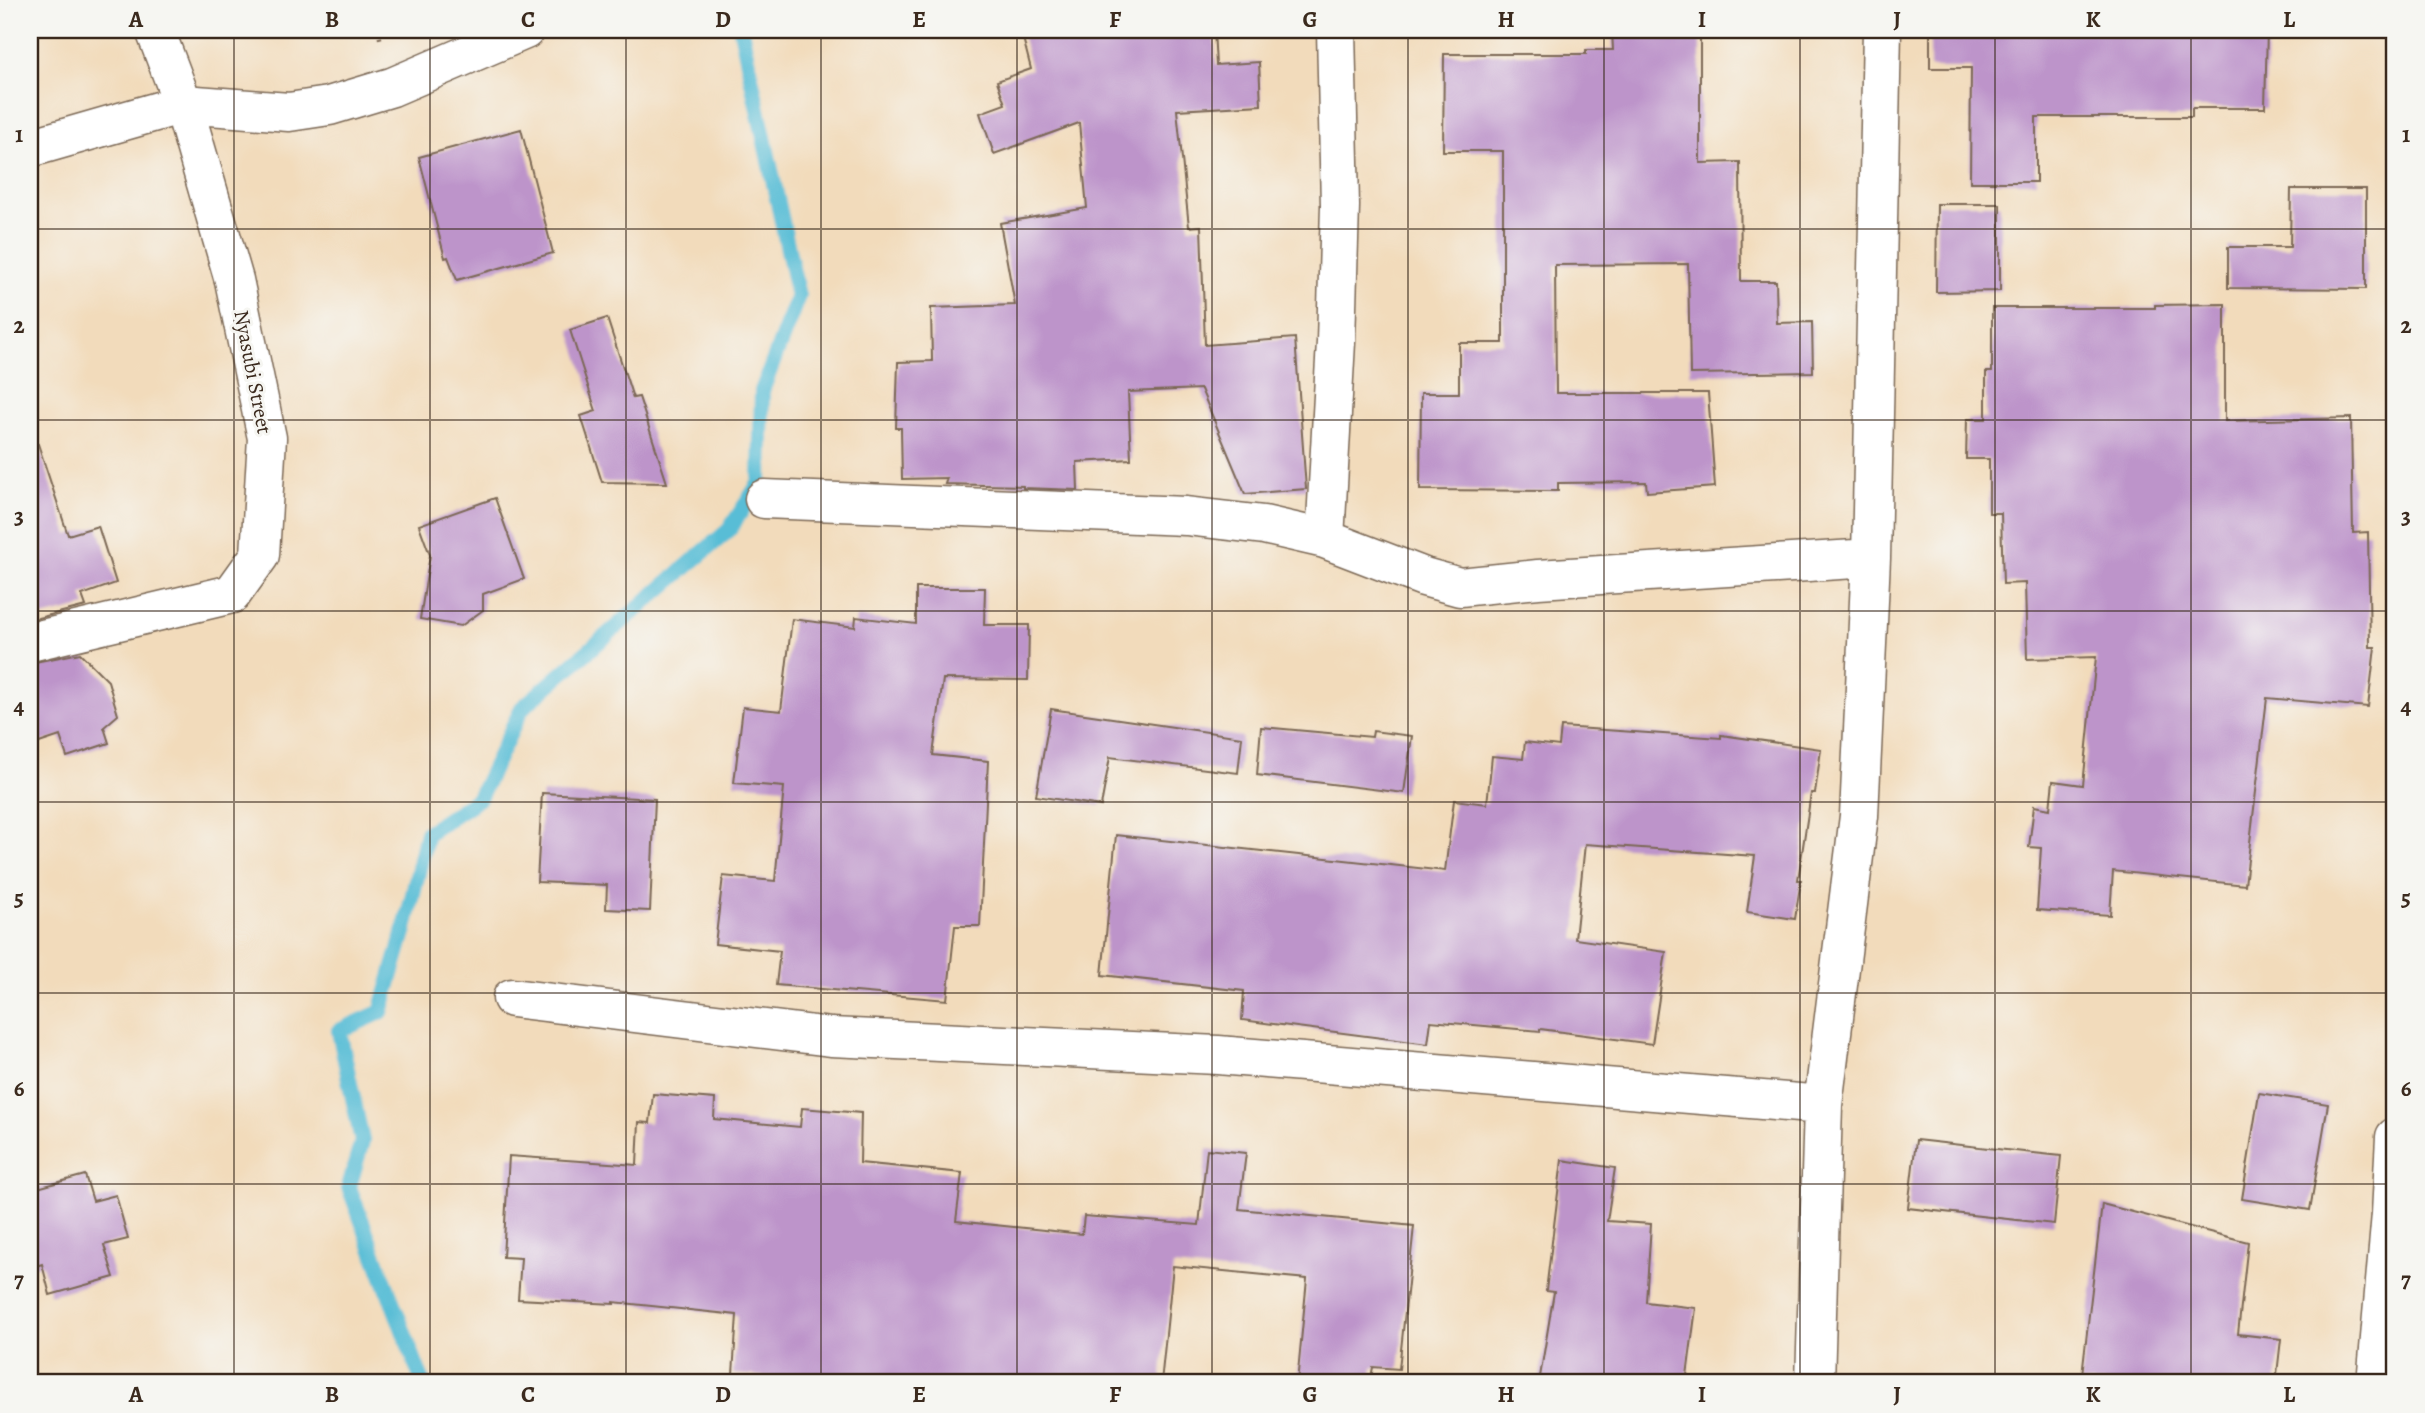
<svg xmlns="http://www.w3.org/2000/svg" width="2425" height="1413" font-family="Alegreya,serif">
<rect width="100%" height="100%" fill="#f6f6f2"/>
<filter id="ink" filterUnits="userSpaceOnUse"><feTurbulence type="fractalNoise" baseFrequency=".0143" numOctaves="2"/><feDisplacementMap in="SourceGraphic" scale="14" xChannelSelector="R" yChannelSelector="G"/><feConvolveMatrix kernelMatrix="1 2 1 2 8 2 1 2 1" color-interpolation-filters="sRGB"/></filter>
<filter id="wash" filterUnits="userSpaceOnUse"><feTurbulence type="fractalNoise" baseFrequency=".00686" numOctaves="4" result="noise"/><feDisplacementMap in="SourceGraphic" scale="28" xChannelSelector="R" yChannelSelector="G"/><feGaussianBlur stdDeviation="1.57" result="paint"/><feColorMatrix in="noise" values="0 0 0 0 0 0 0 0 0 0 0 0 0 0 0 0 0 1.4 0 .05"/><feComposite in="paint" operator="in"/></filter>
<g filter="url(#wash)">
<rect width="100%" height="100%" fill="#f2dbbb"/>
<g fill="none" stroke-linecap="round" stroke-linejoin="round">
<path stroke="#58bdd6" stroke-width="16" d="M423,1383L349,1187L362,1141L339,1031L381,1012L405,929L427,833L479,798L522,708L729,530L760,482L762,391L798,296L741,30"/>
</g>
<g id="blocks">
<path fill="#bd94ca" d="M1021,30H1214L1216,65L1259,62L1261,105L1177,110L1189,227L1201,226L1205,345L1295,338L1306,489L1245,494L1201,389L1128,392L1131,459L1077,462L1078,490L1023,488V486L945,484L947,478L902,479L901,428H896L898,362L932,361L931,308L1015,305L1000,223L1087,208L1079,123L994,154L980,113L1005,104L997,81L1031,69Z
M1612,30H1700V163L1740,162L1741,281H1776L1777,323L1812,322L1813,372L1690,374L1688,264L1555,265L1556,393H1708L1715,487L1647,492L1646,482L1558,483V491L1420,490L1421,393H1459V343H1503V151H1443L1444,54H1586V50H1613Z
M1930,30H2003V33H2088V30H2267L2265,108H2192V117H2036V182H1970L1971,68H1930Z
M521,129L553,253L457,280L448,257L445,258L419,157Z
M2291,189H2366V289L2228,288V247H2290Z
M1937,204H2000V291L1936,292Z
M2225,304V421L2351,418L2353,533L2368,532L2370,647H2375L2368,707L2267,698L2245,885L2113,871L2110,915L2037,910L2041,848L2029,847L2034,806L2050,809L2053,781L2083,785L2096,657L2027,659L2025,583L2003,584L2001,513H1989V459H1966L1967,419H1986V372H1992V308H2155V305Z
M607,318L633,398L639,397L667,483L602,482L581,416L596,411L570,330Z
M38,444L68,535L98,526L116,583L82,595L86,606L30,620V446Z
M495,498L524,579L483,594V610L461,626L420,619L430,555L419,525Z
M916,588H985L984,625H1029L1028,680L943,679L933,755L988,761L980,926H955L947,1000L776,985L780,951L715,944L723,876L775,881L784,787L734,783L743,707L781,711L792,619L855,627L856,617L916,624Z
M80,653L108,681L118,715L104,727L109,743L67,757L60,736L30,746V663Z
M1051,709L1242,737L1238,773L1110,757L1101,806L1036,796Z
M1261,727L1372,737L1373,731L1412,736L1404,793L1257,775Z
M1561,727L1721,738V735L1821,749L1815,793H1811L1798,880H1801L1795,919L1747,912L1755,856L1585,844L1575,939L1666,952L1652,1044L1540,1029V1031L1431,1021L1428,1044L1242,1020L1244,991L1102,975L1116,835L1445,871L1454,800L1487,804L1492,756L1523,759L1525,742L1559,746Z
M542,793L655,799L650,911L606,909L607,885L537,882Z
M2259,1093L2328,1104L2310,1210L2242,1199Z
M653,1094L715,1099L714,1119L800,1127L802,1108L861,1113L860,1163L962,1173L956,1221L1082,1234L1084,1216L1199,1225L1207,1149L1246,1153L1239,1209L1414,1226L1399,1369L1373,1367L1370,1383H1297L1307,1279L1173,1266L1161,1383H856L733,1374L737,1315L614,1302V1304L518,1299L521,1258L503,1257L509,1156L637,1165L639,1122L650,1123Z
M1916,1140L2061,1156L2054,1224L1908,1208Z
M1562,1160L1615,1168L1607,1221L1651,1224L1646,1302L1696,1308L1686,1383H1539L1554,1292L1546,1291Z
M85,1175L93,1201L116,1195L128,1239L104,1245L114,1277L50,1295L42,1264L30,1268V1190Z
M2102,1204L2248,1242L2238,1334L2281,1339L2276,1383H2081Z"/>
</g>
</g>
<g filter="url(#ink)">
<use href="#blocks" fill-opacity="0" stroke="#7b6855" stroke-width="2"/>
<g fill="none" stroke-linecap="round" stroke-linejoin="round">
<defs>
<path id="minor" d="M30,148L183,104L289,112L329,106L392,87L525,30
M764,499L1186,516L1264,525L1325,539L1424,577L1460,587L1538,579L1871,558
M1325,539L1336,342L1340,206L1336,30
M30,642L232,594L260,555L267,438L234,280L183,104L155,30
M512,998L831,1037L1218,1055L1823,1105
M1815,1383L1823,1105L1859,816L1871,558L1882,30
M2376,1383L2391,1214L2395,1137"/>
</defs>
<use href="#minor" stroke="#7b6855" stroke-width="41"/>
<path stroke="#7b6855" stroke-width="4.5" stroke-dasharray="2 5" stroke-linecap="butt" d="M378,30L381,42"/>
<use href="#minor" stroke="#fff" stroke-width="38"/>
</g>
</g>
<path fill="none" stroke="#3b2a1e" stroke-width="2" stroke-opacity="0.55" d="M234,30V1383M430,30V1383M626,30V1383M821,30V1383M1017,30V1383M1212,30V1383M1408,30V1383M1604,30V1383M1800,30V1383M1995,30V1383M2191,30V1383M30,229H2395M30,420H2395M30,611H2395M30,802H2395M30,993H2395M30,1184H2395"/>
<g text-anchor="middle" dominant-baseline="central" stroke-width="6" stroke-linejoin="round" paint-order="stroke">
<g font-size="21" fill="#3b2a1e" stroke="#f6f6f2">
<text transform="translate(253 372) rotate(79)">Nyasubi Street</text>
</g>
</g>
<rect width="2425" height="1413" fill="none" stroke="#f6f6f2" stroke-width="77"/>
<rect x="38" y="38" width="2348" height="1336" fill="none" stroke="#3b2a1e" stroke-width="2.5"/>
<g font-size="23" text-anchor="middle" font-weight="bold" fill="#3b2a1e">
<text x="136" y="27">A</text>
<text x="332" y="27">B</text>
<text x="528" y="27">C</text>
<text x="723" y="27">D</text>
<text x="919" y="27">E</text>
<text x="1115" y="27">F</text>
<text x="1310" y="27">G</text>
<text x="1506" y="27">H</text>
<text x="1702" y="27">I</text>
<text x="1897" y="27">J</text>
<text x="2093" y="27">K</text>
<text x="2289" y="27">L</text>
<text x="19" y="142">1</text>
<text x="2406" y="142">1</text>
<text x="19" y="333">2</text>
<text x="2406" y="333">2</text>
<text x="19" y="524">3</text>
<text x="2406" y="524">3</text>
<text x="19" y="714">4</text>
<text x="2406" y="714">4</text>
<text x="19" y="905">5</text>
<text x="2406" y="905">5</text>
<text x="19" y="1096">6</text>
<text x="2406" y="1096">6</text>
<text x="19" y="1287">7</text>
<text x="2406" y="1287">7</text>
<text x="136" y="1402">A</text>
<text x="332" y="1402">B</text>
<text x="528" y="1402">C</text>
<text x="723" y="1402">D</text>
<text x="919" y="1402">E</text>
<text x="1115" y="1402">F</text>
<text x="1310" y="1402">G</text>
<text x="1506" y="1402">H</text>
<text x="1702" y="1402">I</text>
<text x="1897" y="1402">J</text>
<text x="2093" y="1402">K</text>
<text x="2289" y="1402">L</text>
</g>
</svg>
